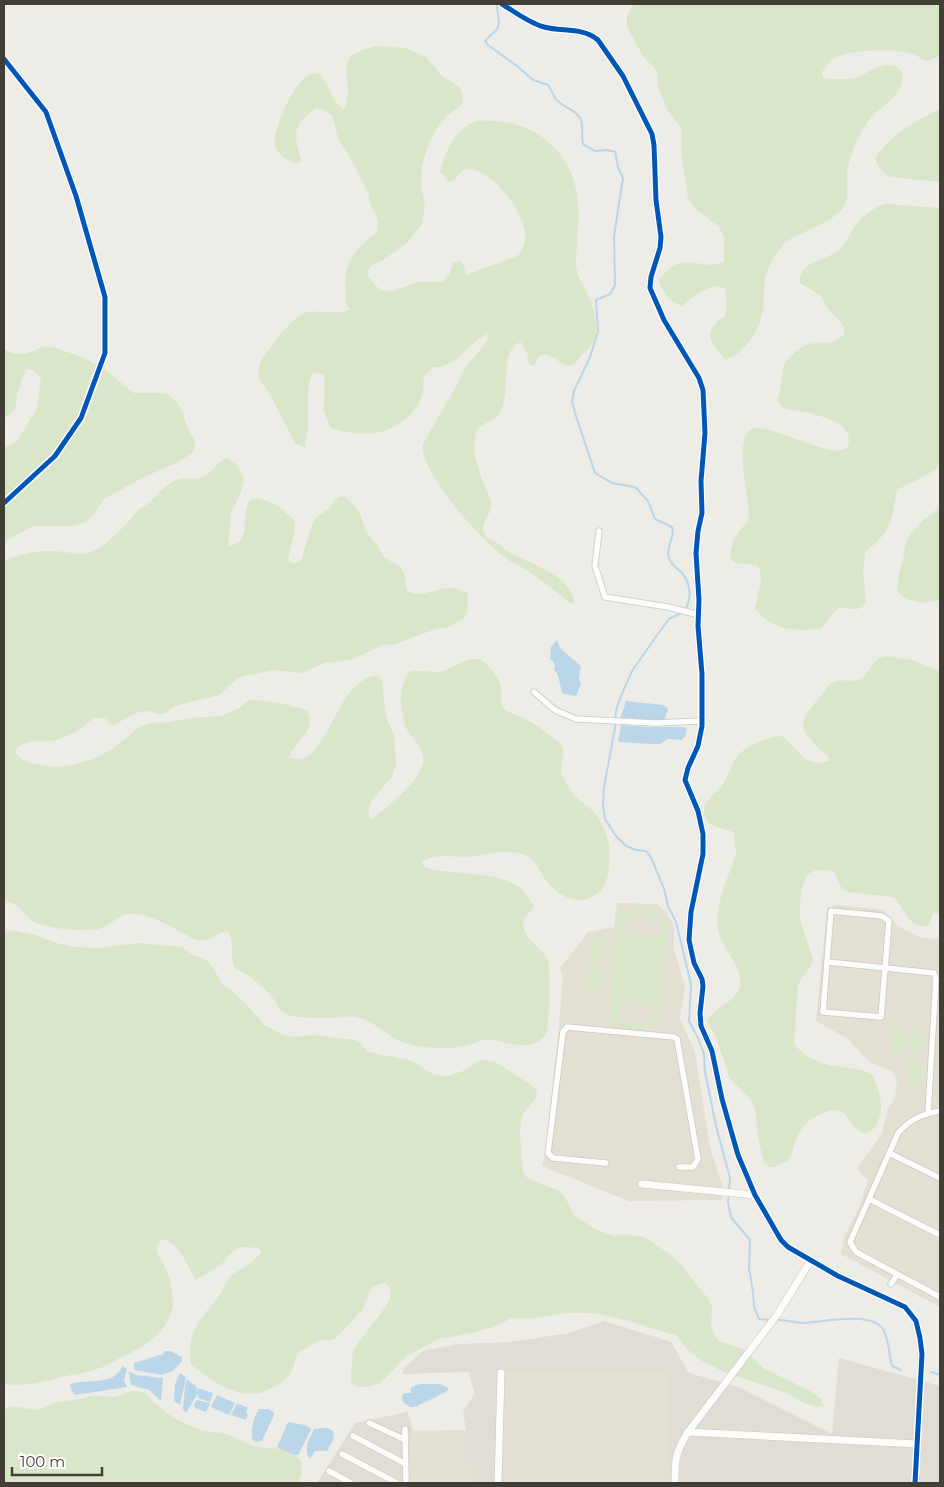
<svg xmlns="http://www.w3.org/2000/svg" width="944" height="1487" font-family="Montserrat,sans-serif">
<rect width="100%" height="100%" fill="#edece7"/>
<path fill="#e1ddd5" d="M604,1321L671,1342L689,1373L738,1387L832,1434L839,1358L940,1386V1483H317L355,1423L408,1412L413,1431L466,1430L463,1411L475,1394L468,1372L402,1374L404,1368L423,1351L459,1344L511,1342L569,1333Z"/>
<path fill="#e3dfd3" d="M617,903L657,904L666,912L674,926V950L685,987L680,1018L695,1053L710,1148L722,1184V1200L629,1201L542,1166L547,1141L559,1024L563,977L560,968L588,932L614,927Z
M836,905L884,910L898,926L921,938L940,939V1307L841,1254L844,1238L860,1205L868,1180L857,1169L882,1133L888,1108L895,1099L897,1079L891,1071L870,1062L848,1039L816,1021L827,908Z
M505,1371L669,1373L667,1483H503Z
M466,1430L465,1462L473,1463L475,1483H411L410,1442L413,1431Z"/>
<path fill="#dae6c9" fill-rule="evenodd" d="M634,4H940V56C921,64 928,60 912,54C896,48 850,49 835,58C829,61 826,67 822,72L823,78C834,79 847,80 857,77C868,73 885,60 897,67C900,69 902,72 902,76C904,98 878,106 867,123C858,137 851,151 848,168C845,180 851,198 843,208C826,229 792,231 780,249C775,256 769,264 767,272C763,284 764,298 763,310C760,330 745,352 726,360C709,341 701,332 726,315V290C713,278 693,298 682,306C670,302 661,292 659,279C685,246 703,274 724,261V237L719,227L698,211L688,199L682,158L681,128L667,110L658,87V75L655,69L643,56L627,27V15Z
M379,46L405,48L426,57L442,76L459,87L462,92L463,99L461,105L447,116L435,131L427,148L422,166L421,186L425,206L422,224L407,243L382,261L372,265L368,271V277L380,290L393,291L417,282H442L450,273L453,261H460L464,265L466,275L519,255C523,248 526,241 525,233C524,212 488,162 465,170C460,171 457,177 454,181H448L440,172C445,154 450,139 465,127C474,120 484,120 494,121C528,123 557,141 571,173C581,197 579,219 577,244C577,251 575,259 576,266C578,279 584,287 589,297C594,306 600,333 594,342C592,346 587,349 584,353C580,356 578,361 574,364C564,370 559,359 551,356C547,354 543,355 539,356L534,366L529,364L527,352L521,342C504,349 507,370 506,385C506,392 504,398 503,404C500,424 478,420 475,436C471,453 483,483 490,498C497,513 475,524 486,536C489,539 493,541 496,542C502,547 508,552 515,555C531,563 556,572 567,586C571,590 573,597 575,603H570C557,592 544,582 530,572C522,567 512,563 504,557C481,540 419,472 423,444L459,381L464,369L484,345L487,340L488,334L477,340L453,362L441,367H434L424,376C423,383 424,392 421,399C419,406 414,410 410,415C388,437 358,438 330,427L324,410L325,379L323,374L317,372L312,374C306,389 309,407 308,423C308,431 306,440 305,448L295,443L269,393L258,376C259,373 259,368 260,364C265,352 294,314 307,312C321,310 335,315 350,310C345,304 346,298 346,291C344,258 353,253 377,232L378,220L370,204L368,192L351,159L338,139L332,115L322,109L316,108C291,127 294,132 301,160L297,164C287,160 277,156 275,144C273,128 297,74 314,73C328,72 329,103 344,109C358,78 325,55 379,46Z
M940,109V182L890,177C883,173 878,167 875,159C888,136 917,120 940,109Z
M886,204L940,208V466C927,476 912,482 897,490C891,523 892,531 865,552L863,571L866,602L863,607L857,609L838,608L821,628C795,633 773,630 755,609L761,581L760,569L756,565L735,563L730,558C732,539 736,534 749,520C750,498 734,448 749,431C762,415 848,472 849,441C850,417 802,412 785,409L777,400C782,389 781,376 784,365C786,360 791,356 794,353C807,341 818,343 835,342L844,334V327L841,322L826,307L821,296L800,283C799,260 826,261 839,250C846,244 848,238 852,230C859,219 873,207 886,204Z
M42,346L56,348L82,357L104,369L134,393H160L167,394L177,402L183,413L186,425L195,442V448L192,453L177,463L144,477L104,499L94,514L84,523L72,526H33L4,542V448L11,445L18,440L37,408L41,378C36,372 33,369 26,369L17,394L16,406L14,411L4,418V349C16,357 30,355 42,346Z
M227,458L237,465L244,480L241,492L231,514L228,546C256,543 237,506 253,499C259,497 266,501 272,503C279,506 282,509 287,514C289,516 292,517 293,519C298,526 289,551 288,561L295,563L301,560L314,519L328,509L336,499L341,496L347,498L360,513L365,531L378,546L384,557L400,567L404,573L407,591C426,602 445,577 468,594L467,613L464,618L449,627L436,629L395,644L383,645L353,659L325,663L302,673L275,670L244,676L238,678L219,695L174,706L165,714H159L148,711L136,713L114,725L108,723L105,718H93C81,729 72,735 56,740C42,744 25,737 15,751L18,756L29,763L57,767L71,765L91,760L114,748L139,727L151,723L170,722L189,718L221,716L238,709L248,701L254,700L280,703L307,710C318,732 295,739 289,757C327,775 335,675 378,676L382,680L386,717L394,735L396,765L392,777L371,801L368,813L370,819L375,817C391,803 415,785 422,766C428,751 412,739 406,728C405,725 404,720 403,716C399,698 400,689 408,672C420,668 434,675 446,670C456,665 469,656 481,660C488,663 497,676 500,683C503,691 498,701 504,708C509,714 518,715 524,718C531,721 557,739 561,745C567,754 559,765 562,774C565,782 572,794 579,800C583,803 589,807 593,811C607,828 612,847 609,868C607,877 607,885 599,892C580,908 559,898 545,879C539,871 536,860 527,856C522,854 517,852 512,852C499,851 487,854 475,856C458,858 438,853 422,861L424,867L430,869C456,874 493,872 516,885C524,890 529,899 534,906C531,914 522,916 523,925C525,939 540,947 547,958C551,965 550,1025 546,1033C543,1039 535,1044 528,1045C516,1047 500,1040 487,1040C480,1040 475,1043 469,1045C448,1050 425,1049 405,1043C387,1038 374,1019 355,1017C350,1016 343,1017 337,1018C321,1018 303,1019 288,1015C281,1013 279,1007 275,1001C265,987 250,976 235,968C229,955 235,942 228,932C213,932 215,944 194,939C173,928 153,914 130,914C119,914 114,922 106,926C93,934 57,929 42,925C30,923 24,910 14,904C11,903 7,901 4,900V561C20,555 35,550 53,551C65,551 79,556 92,552C105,547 129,522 138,510C153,503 162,485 179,479C186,477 195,481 203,477C212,473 217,462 227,458Z
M940,507V600C922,604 911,604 897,592L899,573L903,560L906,542L909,536L922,521Z
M885,656L912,660L940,672V913H933L929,925C909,932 905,907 893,897L848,892L842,889L834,872C810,866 803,874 801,897C800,903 799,910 800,917C803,931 809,945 813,959C811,969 802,976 798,985L794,1044C806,1059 824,1065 842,1067C853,1069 863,1069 873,1075C880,1094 886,1108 875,1128L865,1134C862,1132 858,1130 855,1127C850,1123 848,1115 842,1112C836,1108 830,1111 823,1113C798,1124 798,1135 790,1159L775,1167H769L764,1163L758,1139L756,1113L752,1101L730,1079L716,1037L707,1021C713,1008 734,1003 739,989C746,967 720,949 718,928C715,900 729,877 737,851L734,845V833C722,826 708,830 704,813C702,802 717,792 723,784C729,775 732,761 740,753C751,743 768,737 782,736C798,747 804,769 829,761L828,756L822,752L805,733L803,727L805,715L830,684C840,677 853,684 862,678C871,671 872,659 885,656Z
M617,907H624V914C640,902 661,908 667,927L661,1011C654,1033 630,1036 615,1020L614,1028H608ZM643,914C655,916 661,923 661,935L623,932C624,921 632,915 643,914ZM617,1003L655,1006H656C651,1032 617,1029 617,1003Z
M11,930L35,935L60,944L74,947L100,948L138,943L182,947L193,955L204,959L210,963L223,985L229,988L243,1001L265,1025L283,1035L295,1037L313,1035L355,1040L360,1043L368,1052L413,1061L434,1075L448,1076L466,1070L475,1063L481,1060L494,1061L531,1085L536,1090L537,1096L522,1115L520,1133L523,1174L532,1181L556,1189L565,1197L574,1215L595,1229L614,1236L625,1234L645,1237L671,1255L685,1269L709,1300L712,1306L711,1325L715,1336L719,1341L745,1350L763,1368L810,1391L821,1399L823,1405L817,1407L806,1404L789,1394L724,1372L702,1361L688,1350L677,1336L629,1321L599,1314L586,1313H567L531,1319L512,1318L490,1328L472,1333L439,1339L407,1356L379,1384L367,1387L354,1386L351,1381V1375L353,1350L387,1305L390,1299V1287L385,1283L374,1286L370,1291L363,1309L337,1337L332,1340H319L297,1354C294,1361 294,1370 289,1375C285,1381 279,1384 274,1387C243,1405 215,1383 191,1365C186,1329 202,1319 221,1293C224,1289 225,1283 228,1279C238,1269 252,1264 261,1253L259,1248L239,1247L229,1255L222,1264L196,1280C188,1267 179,1242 162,1239C150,1252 162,1257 166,1269C170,1278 174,1296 173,1306C168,1334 141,1348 118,1359C111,1363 104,1367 97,1369C89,1372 79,1373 71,1375C45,1381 32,1387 4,1384V932Z
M592,938L606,939L604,962L590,961Z
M589,967L603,968L601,991L587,990Z
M893,1028L907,1030L905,1053L891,1052Z
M912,1030L926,1031L923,1054L910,1053Z
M909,1059L923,1061L921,1084L907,1083Z
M131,1391L144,1392C159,1409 180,1424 202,1430C211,1432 220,1432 229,1435C238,1438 245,1444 254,1446C272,1450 291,1444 302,1464L301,1476L298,1483H4V1412L6,1409L11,1406L38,1410L54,1403L85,1398L91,1396L116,1397Z"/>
<path fill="#bbd6e8" d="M557,640L560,648L581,666L579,678L581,684L576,696L562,693L558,675L554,669L555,666L553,661L550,659L551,647Z
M626,701L663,705L668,708L664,721L620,719Z
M621,725L649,727H684L687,729L686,734L682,740L668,739L660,744H653L618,742Z
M165,1351H170L182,1357V1361L173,1371L162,1375L134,1370V1363L163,1354Z
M123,1366L127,1369L124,1380L127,1387L75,1395L71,1389L70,1384C84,1380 98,1383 111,1378C116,1376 120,1370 123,1366Z
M129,1371L136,1375L163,1378L161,1401L149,1390L131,1385Z
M180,1373L186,1377L180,1405L174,1401L175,1384Z
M187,1379L196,1386L198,1393L186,1413L183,1409L185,1386Z
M437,1384L443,1385L449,1389L446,1392L415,1407H410L403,1402L402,1396L404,1393H411V1388C418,1382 428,1384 437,1384Z
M198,1388L213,1393L210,1402L198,1398Z
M217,1395L235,1403L229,1415L211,1407Z
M197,1400L210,1403L206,1412L195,1408L194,1405Z
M237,1403L248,1408L246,1411L248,1415L245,1420L231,1415Z
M259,1409H268L274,1412V1415L262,1441L256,1442L252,1439C251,1428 253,1418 259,1409Z
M288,1422L305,1425L310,1428L311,1430L298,1455H294L277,1447Z
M322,1428H327L333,1431L334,1438L327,1451H315L310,1459C303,1449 309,1440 314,1429Z"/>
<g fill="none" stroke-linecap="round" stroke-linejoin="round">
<path stroke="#bbd6e8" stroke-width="2" d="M497,4C498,29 505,22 485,41L488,45L517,66L533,80L548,85C551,89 553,95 556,99C564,109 580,110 582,124C583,131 581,137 583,144L595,151L607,150L615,152L618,167L623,178L614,236L615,285L610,294L596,300L598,332L590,357L574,391L572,401L575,413L595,473L612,483L635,487L648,501L655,519L672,527C676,536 665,546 669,558C671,565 677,568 682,573C691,584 692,598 685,610
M681,613L669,619L655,638L632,671L621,696L616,710L615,728L604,787L603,805L605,819L616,836L626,846L636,850L646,851L651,857L664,889L668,906L676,922L691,984L689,1021L698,1038L704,1054L705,1072L716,1126L730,1178L728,1203L731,1217L750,1240L749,1268L753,1292L754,1307L759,1319L770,1320
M777,1320C786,1319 795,1323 804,1323C822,1322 871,1311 883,1329C889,1339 889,1355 892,1366L901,1370
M931,1372L940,1375"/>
<defs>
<path id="minor" d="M599,531L595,566L605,597L668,607L699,615
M534,692L555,710L576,719L656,723L702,721
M831,911L882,916L889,921L881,1017L823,1012Z
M828,962L934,973L936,979L928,1113
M940,1111C923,1114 910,1119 898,1133L850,1242L856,1252L940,1297
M889,1153L940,1178
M606,1163L553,1158L548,1153L563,1032L567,1027L674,1037L677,1039L698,1159L693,1167H679
M869,1199L940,1235
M891,1284L897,1275
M369,1423L406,1440
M405,1429L406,1483
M353,1436L406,1464
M342,1454L397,1483
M329,1471L351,1483"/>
<path id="tertiary" d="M502,4C515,12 529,23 544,27C562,32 583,27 598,40L623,76L652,134L654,145L656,200L661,237L660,248L651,277L650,288L664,320L699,378L703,390L705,433L701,481L702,513L698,531L696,553L699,600L698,626L702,674V726L698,746L688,768L685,780L698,811L703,834V854L691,912L689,940L694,963L702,979L703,986L700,1013L701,1026L712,1051L722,1099L738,1155L755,1195L781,1240L788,1247L838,1276L905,1307L916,1321L920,1338L922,1354L915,1483
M4,59L46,112L76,196L105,297V353L81,418L55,456L4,503
M642,1184L755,1195
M688,1432L917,1444
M498,1483L501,1373
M675,1483C675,1459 675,1453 688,1432L777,1315L811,1260"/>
</defs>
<use href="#minor" stroke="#cac8c3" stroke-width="7"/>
<use href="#tertiary" stroke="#cac8c3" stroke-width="8"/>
<use href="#minor" stroke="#fcfcfb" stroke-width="5.5"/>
<use href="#tertiary" stroke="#fcfcfb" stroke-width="7"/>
<defs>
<path id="cycleway" d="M502,4C515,12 529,23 544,27C562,32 583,27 598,40L623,76L652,134L654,145L656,200L661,237L660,248L651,277L650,288L664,320L699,378L703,390L705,433L701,481L702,513L698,531L696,553L699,600L698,626L702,674V726L698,746L688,768L685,780L698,811L703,834V854L691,912L689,940L694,963L702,979L703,986L700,1013L701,1026L712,1051L722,1099L738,1155L755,1195L781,1240L788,1247L838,1276L905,1307L916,1321L920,1338L922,1354L915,1483
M4,59L46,112L76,196L105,297V353L81,418L55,456L4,503"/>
</defs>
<use href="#cycleway" stroke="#fff" stroke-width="8"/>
<use href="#cycleway" stroke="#0057b8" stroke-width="5"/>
</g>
<rect width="944" height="1487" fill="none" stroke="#423d35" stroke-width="10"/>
<path d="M12 1467v8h90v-8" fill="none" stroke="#423d35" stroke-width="2.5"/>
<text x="20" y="1467" font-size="15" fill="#423d35" stroke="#ffffff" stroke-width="4" paint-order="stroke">100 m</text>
</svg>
